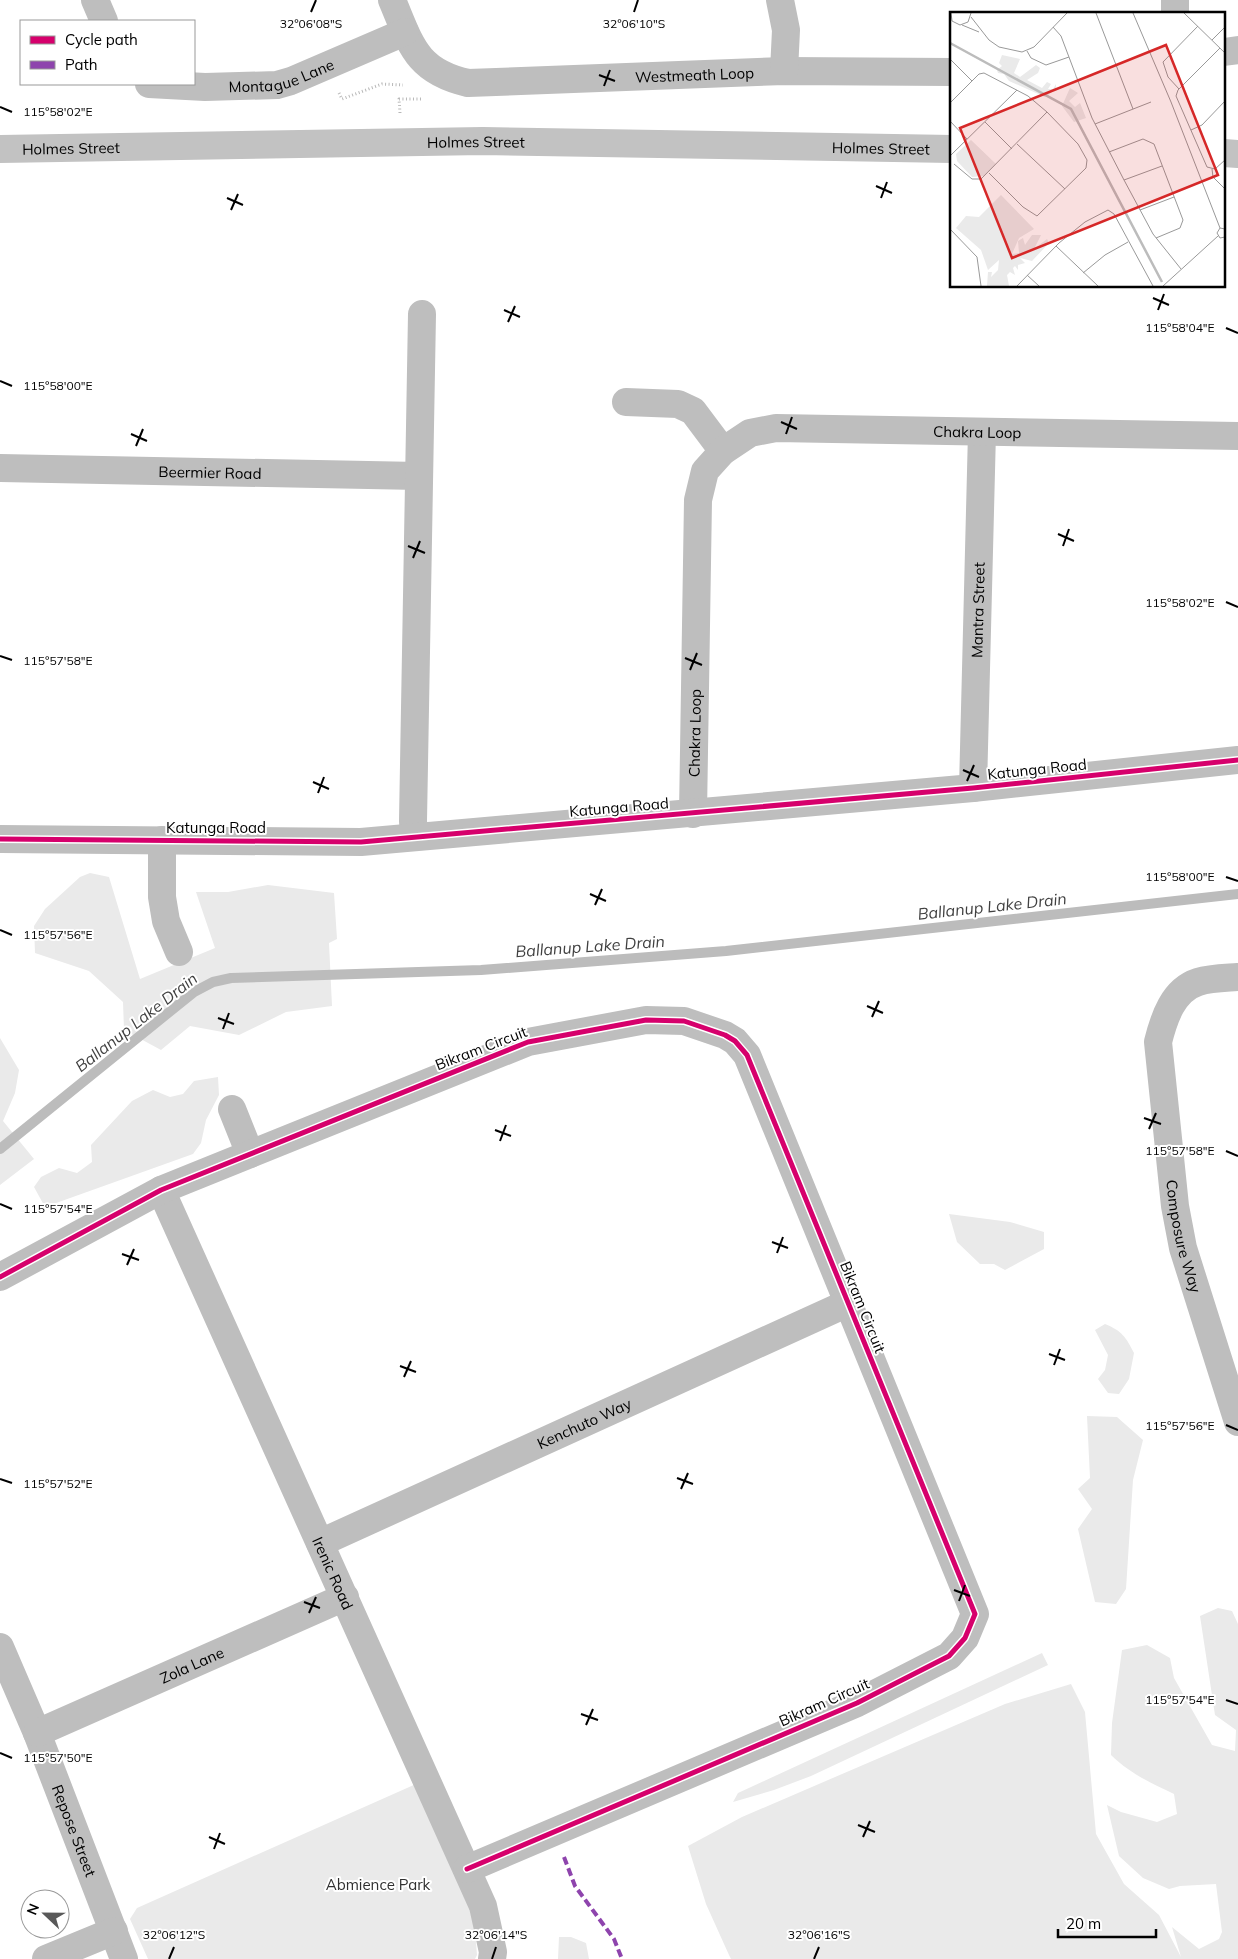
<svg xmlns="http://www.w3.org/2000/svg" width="1238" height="1959" font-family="Mulish,sans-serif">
<rect width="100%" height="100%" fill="#fff"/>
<path fill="#eaeaea" d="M90,873L109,877L140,979L215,948L196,892H228L268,885L334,893L337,939L329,943L332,1006L286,1012L239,1035L190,1026L161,1050L124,1030L123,1002L89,971L35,953L34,926L45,909L80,877Z
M0,1038L19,1070L15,1093L3,1121L34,1159L0,1185Z
M218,1077L219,1095L206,1120L201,1143L193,1154L45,1207L34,1187L41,1177L59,1168L77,1173L92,1162L91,1145L132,1101L153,1090L170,1097L183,1094L194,1081Z
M949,1214L1010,1222L1044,1232V1249L1005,1270L994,1264H980L957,1242Z
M1105,1324C1122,1331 1126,1337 1134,1353L1129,1379L1119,1394L1108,1393L1098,1379L1105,1370L1108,1355L1095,1330Z
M1087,1416L1117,1417L1143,1440L1133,1480L1126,1589L1116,1604L1095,1602L1078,1529L1092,1509L1078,1489L1090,1478Z
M1218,1608L1232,1611L1238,1624V1959H731L729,1955L706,1904L688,1846L742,1817L1005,1704L1071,1684L1085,1712L1096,1834L1124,1884L1159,1915L1181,1957L1172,1927L1199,1949L1219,1939L1222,1932L1216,1884L1180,1886L1169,1889L1143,1878L1119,1856L1107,1805L1121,1812L1157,1822L1177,1814L1174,1794C1151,1783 1129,1773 1111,1755L1112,1723L1122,1650L1147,1645L1170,1658L1174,1678L1212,1745L1235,1751L1236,1730L1215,1715L1200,1616Z
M1042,1653L1048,1665L811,1776L774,1790L733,1802L738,1793Z
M416,1784L474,1917L477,1955L475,1959H148L130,1919L137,1908Z
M559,1937H571L586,1943L589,1959H558Z"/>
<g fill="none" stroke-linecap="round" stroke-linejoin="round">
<path stroke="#bcbcbc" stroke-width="10" d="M0,1149L194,992L213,982L231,978L481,970L726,951L1238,894"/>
<path stroke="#b8b8b8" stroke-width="3" stroke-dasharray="1 2.5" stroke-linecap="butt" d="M339,93L342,99L382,84L403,85
M400,113L399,99H421"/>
<g stroke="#bebebe" stroke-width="28">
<path d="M95,0L104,21"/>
<path id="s1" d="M392,0C411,45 416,71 468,83L784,71L952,72"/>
<path d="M780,0L786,30L784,71"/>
<path d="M1175,14V0"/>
<path d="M1224,52L1238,50"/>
<path id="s2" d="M149,84L205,87L277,85L291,81L405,32"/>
<path d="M626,402L678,404L693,411L723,451"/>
<path id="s3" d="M0,468L419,476"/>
<path id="s4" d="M973,788L982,432"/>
<path id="s5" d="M693,814L698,500L705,471L723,451L750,433L776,428L1238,436"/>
<path d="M414,837L413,821L422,314"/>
<path d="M0,839L361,842L973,788L1238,760"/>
<path d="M162,840V897L166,921L179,952"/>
<path id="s6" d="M1238,977C1225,978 1211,978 1198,982C1173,990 1164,1018 1158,1042L1175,1206L1183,1248L1238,1422"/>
<path d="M232,1109L250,1154"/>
<path id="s7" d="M161,1190L483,1906L493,1952L492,1959"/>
<path d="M0,1277L161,1190L528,1042L646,1020L684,1021L725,1035L735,1041L747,1055L975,1614L965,1638L949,1656L857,1703L467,1869"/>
<path id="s8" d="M320,1543L848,1303"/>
<path id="s9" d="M0,1647L37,1733L124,1959"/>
<path id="s10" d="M37,1733L345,1597"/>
<path d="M46,1959L114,1931"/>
</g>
<g stroke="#c2c2c2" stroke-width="28">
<path id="s11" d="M0,149L483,141L952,149"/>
<path d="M1224,153L1238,154"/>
</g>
<path stroke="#8e44ad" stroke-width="4" stroke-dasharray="8 4" stroke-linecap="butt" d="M564,1857L575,1886L614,1939L622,1959"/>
<defs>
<path id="cycleway" d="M0,839L361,842L973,788L1238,760
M0,1277L161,1190L528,1042L646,1020L684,1021L725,1035L735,1041L747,1055L975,1614L965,1638L949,1656L857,1703L467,1869"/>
</defs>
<use href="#cycleway" stroke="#fff" stroke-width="8"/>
<use href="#cycleway" stroke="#d6006c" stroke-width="5"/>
</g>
<path fill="none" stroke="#000" stroke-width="2" d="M311,12L316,0M634,12L638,0M599,75L615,81M604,86L610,70M0,107L12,112M876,186L892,193M227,198L243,205M881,198L887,182M231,210L238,194M1153,298L1169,305M504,310L520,317M1158,310L1164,294M508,322L515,306M1226,328L1238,333M0,381L12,386M781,422L797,429M131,434L147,441M786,434L792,417M136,446L143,429M1058,534L1074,541M408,546L425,553M1063,546L1069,529M413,558L420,541M1226,602L1238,607M0,656L12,660M685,658L702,665M690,670L697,653M963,770L979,777M967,781L974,765M313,782L329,789M318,793L324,777M1226,877L1238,881M590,894L606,901M595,905L602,889M0,930L12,935M867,1006L883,1013M872,1017L879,1001M218,1018L234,1024M223,1029L229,1013M1144,1118L1161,1124M1149,1129L1156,1113M495,1130L511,1136M500,1141L506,1125M1226,1151L1238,1156M0,1204L12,1209M772,1242L788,1248M777,1253L783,1237M122,1254L139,1260M127,1265L134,1249M1049,1354L1065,1360M1054,1365L1060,1349M400,1366L416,1372M404,1377L411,1361M1226,1425L1238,1430M677,1478L693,1484M0,1479L12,1483M681,1489L688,1473M954,1590L970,1596M959,1601L965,1585M304,1602L320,1608M309,1613L316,1597M1226,1700L1238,1704M581,1714L598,1720M586,1725L593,1709M0,1753L12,1758M858,1825L875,1832M209,1837L225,1844M863,1837L870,1821M214,1849L220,1833M169,1959L174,1947M492,1959L496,1947M814,1959L819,1947"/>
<g text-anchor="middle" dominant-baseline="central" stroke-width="4" stroke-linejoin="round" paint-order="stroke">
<g font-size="15" fill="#000" stroke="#fff">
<text stroke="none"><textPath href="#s2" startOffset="134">Montague Lane</textPath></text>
<text stroke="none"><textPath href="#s1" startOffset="346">Westmeath Loop</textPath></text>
<text stroke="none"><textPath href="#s11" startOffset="476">Holmes Street</textPath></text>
<text stroke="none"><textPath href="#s11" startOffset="71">Holmes Street</textPath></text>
<text stroke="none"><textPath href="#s11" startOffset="881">Holmes Street</textPath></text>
<text stroke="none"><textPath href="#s5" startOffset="631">Chakra Loop</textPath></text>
<text stroke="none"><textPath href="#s3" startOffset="210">Beermier Road</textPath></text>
<text stroke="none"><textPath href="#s4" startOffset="178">Mantra Street</textPath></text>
<text stroke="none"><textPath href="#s5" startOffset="81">Chakra Loop</textPath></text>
<text transform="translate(1037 769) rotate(-6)">Katunga Road</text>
<text transform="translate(619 807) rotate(-5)">Katunga Road</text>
<text x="216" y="827">Katunga Road</text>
<text transform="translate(481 1048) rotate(-21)">Bikram Circuit</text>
<text stroke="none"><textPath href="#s6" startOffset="312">Composure Way</textPath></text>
<text transform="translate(863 1307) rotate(68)">Bikram Circuit</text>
<text stroke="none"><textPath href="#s8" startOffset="290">Kenchuto Way</textPath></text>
<text stroke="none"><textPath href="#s7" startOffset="420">Irenic Road</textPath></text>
<text stroke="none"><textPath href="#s10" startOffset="169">Zola Lane</textPath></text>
<text transform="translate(824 1702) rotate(-24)">Bikram Circuit</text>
<text stroke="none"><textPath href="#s9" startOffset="198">Repose Street</textPath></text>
</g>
<g font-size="15" fill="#303030" stroke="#fff">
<text x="378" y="1884">Abmience Park</text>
</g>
<g font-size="16" font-style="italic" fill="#414141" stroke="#fff">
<text transform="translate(992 906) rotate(-6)">Ballanup Lake Drain</text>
<text transform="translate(590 946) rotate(-4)">Ballanup Lake Drain</text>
<text transform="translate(136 1022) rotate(-38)">Ballanup Lake Drain</text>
</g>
</g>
<g transform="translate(950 12)">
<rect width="275" height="275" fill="#fff"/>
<path d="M52,43L70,47L64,61L70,65L86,53L90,56L88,61L77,68L92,76L97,70L101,72L98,77H103L106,72V77L95,85L59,69L54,62L48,61L47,58L52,54L49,51ZM120,76L128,81L119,89L125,95L130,91L136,106L124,110L112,94ZM21,128L46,152L34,164L22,165L7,149L6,142ZM51,183L84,217L69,226L62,242L69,241L68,229L73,226L75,233L82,223H91L84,237L97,227L99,231L82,249L70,246L75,251L68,253V258L65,254L63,256L65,263L60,260L57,263L59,274H37L38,260H42L41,265L48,258L49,248L38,258L31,238L6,216L16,204L29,205Z" fill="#eaeaea"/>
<path fill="none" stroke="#bcbcbc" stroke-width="2.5" d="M0,31L121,97L212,270"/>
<path fill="none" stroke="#999" stroke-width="1" d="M1,1L2,9L10,13L18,10L21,1M146,1L183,97M183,1L221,90L270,216M234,1L275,41M21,5L39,28L49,35L72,40L84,35L117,1M12,13L29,20M103,15L111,24L142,106L174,168L203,222L231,257M262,28L275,15M270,36L228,78L226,84L257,155L265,157L275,148M77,39L81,46L96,53L119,45M0,47L22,69M229,77L218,65L213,50L248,14M0,91L29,62L34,61L78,84L97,100L128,132L137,148L136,156L87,204L73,195L39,161M0,109L17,127M35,110L62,137M145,112L201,90M241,118L252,113L275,89M67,132L115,177M159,140L193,127L204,132L233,208L230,216L206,226M1,143L67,78M4,152L22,167H31L97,100M262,157L263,165L275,177M174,168L212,154M190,198L224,185M0,217L27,245L31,274M275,217L270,216L267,221L270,226L275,225M106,234L148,274M133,261L155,243L178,230M77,263L89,274M67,274L109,231L135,210L158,198L164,202L203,274M213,274L268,224"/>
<path fill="#d62828" fill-opacity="0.15" stroke="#d62828" stroke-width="2.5" d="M216,33L268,163L62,246L10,116Z"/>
<rect width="275" height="275" fill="none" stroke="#000" stroke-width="2.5"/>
</g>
<g font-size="12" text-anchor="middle" fill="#000" stroke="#fff" stroke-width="4" stroke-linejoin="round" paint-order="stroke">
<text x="311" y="28">32°06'08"S</text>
<text x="634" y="28">32°06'10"S</text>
<text x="58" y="116">115°58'02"E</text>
<text x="1180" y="332">115°58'04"E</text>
<text x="58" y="390">115°58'00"E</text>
<text x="1180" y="607">115°58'02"E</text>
<text x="58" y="665">115°57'58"E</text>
<text x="1180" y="881">115°58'00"E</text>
<text x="58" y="939">115°57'56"E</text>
<text x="1180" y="1155">115°57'58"E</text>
<text x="58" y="1213">115°57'54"E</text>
<text x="1180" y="1430">115°57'56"E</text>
<text x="58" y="1488">115°57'52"E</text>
<text x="1180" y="1704">115°57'54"E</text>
<text x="58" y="1762">115°57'50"E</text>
<text x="174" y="1939">32°06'12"S</text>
<text x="496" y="1939">32°06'14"S</text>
<text x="819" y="1939">32°06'16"S</text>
</g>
<rect x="20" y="20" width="175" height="65" fill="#ffffff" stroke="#999999"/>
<rect x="30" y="36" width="25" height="8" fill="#d6006c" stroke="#999999"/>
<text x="65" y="45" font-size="15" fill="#000000">Cycle path</text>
<rect x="30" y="61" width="25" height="8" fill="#8e44ad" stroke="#999999"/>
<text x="65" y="70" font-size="15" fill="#000000">Path</text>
<g transform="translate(45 1914) rotate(292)"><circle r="24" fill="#ffffff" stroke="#999999"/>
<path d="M0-4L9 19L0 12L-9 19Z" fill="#595959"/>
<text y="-8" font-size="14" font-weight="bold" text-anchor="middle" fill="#000000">N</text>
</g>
<path d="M1058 1929v8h98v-8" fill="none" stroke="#000000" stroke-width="2.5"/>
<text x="1066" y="1929" font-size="15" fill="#000000" stroke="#ffffff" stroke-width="4" paint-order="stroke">20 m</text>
</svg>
